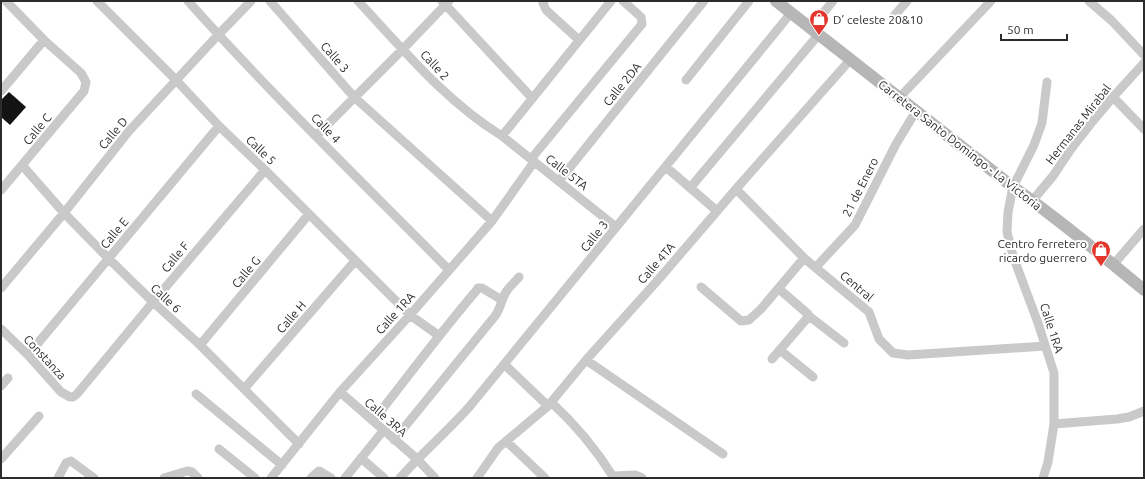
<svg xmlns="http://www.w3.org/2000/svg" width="1145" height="479" font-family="Ubuntu,sans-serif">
<rect width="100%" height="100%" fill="#fff"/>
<path fill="#131313" d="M9,92L26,107L10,125L1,117V100Z"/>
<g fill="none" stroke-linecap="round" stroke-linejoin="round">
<path stroke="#c9c9c9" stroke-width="9" d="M97,1L176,80L219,126L265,170L410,315L438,335
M188,1C271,94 361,181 449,270
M270,1L354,97L492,221
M358,1C403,49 446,102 502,136L616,227
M442,1L532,98
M544,1L543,3L546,10L579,40
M1089,1L1112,21L1144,55
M894,16L907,1
M811,28L833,1
M686,80L749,1
M1,91L44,40
M1113,97L1144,129
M899,98L991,1
M316,136L403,49L449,1
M502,136L611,1
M531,159L642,24L641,17L623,1
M22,165L64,213L108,258L153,302L200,345L299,444
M666,167L717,211
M559,181L704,1
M690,188L819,34
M736,189L804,258L869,312L879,339L893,353L908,355L1045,346
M1,190L84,91L86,82L81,73L44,40L6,1
M1032,201L1053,176L1071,149L1092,122L1113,97L1144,63
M1113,265L1144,229
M816,267L855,225L896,144L916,111
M701,287L741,321L749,320L761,309L804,258
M1,288L64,213L129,131L218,35L251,1
M809,316L844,343
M1,329L28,355L61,392L70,397H73L77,394L153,302L265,170
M200,345L309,214
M780,350L813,377
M28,355L219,126
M772,359L809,316L808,314L779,289
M586,360L723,454
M504,364L548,406
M1,386L8,378
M244,389L355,261
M340,392L417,459L435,478
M196,394L282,465
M551,402C576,425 596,449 614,478
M373,421C407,378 440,333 476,291L478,288H482L502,300
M1054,424L1117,419L1129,417L1144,411
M394,440L495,316C501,308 501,300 506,292C509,287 515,282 519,277
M506,441L545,478
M219,449L255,478
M361,458L384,478
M1,459L39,416
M613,476L635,475L642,478
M58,478L66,463L71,461L94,478
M164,478L187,471L192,472L198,478
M271,478L340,392L410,315L492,221L534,162
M311,478L319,471L331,478
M345,478L383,431
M400,478C422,453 448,431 470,406L791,13
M477,478L498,448L548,406L586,360L658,280L736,189L850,60
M1043,478L1048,462L1054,424V373L1038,323L1013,256L1007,232L1008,212L1013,187L1034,145L1042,123L1047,82"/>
<path stroke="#b6b6b6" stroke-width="12" d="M776,1L1013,187C1058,219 1102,255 1144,290"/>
</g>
<defs>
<symbol id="shop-pin" viewBox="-11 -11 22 30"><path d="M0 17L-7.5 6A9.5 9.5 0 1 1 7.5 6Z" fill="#e3372e" stroke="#fff"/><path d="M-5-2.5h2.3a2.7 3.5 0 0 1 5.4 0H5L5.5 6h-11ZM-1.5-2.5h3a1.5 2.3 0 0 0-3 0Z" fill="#fff"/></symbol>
</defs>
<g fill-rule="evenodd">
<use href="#shop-pin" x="808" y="8" width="22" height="30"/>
<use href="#shop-pin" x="1090" y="239" width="22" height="30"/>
</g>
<g text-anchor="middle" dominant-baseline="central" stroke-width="4" stroke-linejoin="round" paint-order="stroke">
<g font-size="12" fill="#2c2c2c" stroke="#fff" text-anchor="start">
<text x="833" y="19">D’ celeste 20&amp;10</text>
<text x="1087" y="243" text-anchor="end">Centro ferretero<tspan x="1087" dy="14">ricardo guerrero</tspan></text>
</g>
<g font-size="12" fill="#2c2c2c" stroke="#fff">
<text transform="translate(335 57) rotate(49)">Calle 3</text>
<text transform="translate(435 65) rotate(47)">Calle 2</text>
<text transform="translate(622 84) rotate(-51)">Calle 2DA</text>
<text transform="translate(1078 124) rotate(-52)">Hermanas Mirabal</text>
<text transform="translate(326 128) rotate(46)">Calle 4</text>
<text transform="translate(37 129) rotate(-50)">Calle C</text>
<text transform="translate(113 133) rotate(-50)">Calle D</text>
<text transform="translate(960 145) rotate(38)">Carretera Santo Domingo - La Victoria</text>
<text transform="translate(261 150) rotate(44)">Calle 5</text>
<text transform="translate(567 172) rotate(38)">Calle 5TA</text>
<text transform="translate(860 187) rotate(-63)">21 de Enero</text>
<text transform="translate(114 233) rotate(-50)">Calle E</text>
<text transform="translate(594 236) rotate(-51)">Calle 3</text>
<text transform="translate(175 257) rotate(-50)">Calle F</text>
<text transform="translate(656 263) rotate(-49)">Calle 4TA</text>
<text transform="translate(246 272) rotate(-50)">Calle G</text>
<text transform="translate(857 286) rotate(40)">Central</text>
<text transform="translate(166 298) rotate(43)">Calle 6</text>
<text transform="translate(395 313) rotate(-48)">Calle 1RA</text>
<text transform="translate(291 317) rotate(-49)">Calle H</text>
<text transform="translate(1052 328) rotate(72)">Calle 1RA</text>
<text transform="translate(45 357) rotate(47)">Constanza</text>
<text transform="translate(386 417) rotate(41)">Calle 3RA</text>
</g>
</g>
<rect width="1145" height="479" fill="none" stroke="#2c2c2c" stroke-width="4"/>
<path d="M1001 34v6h66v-6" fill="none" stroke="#2c2c2c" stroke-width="2"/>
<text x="1007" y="34" font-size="12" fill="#2c2c2c" stroke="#ffffff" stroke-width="3" paint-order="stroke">50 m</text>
</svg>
